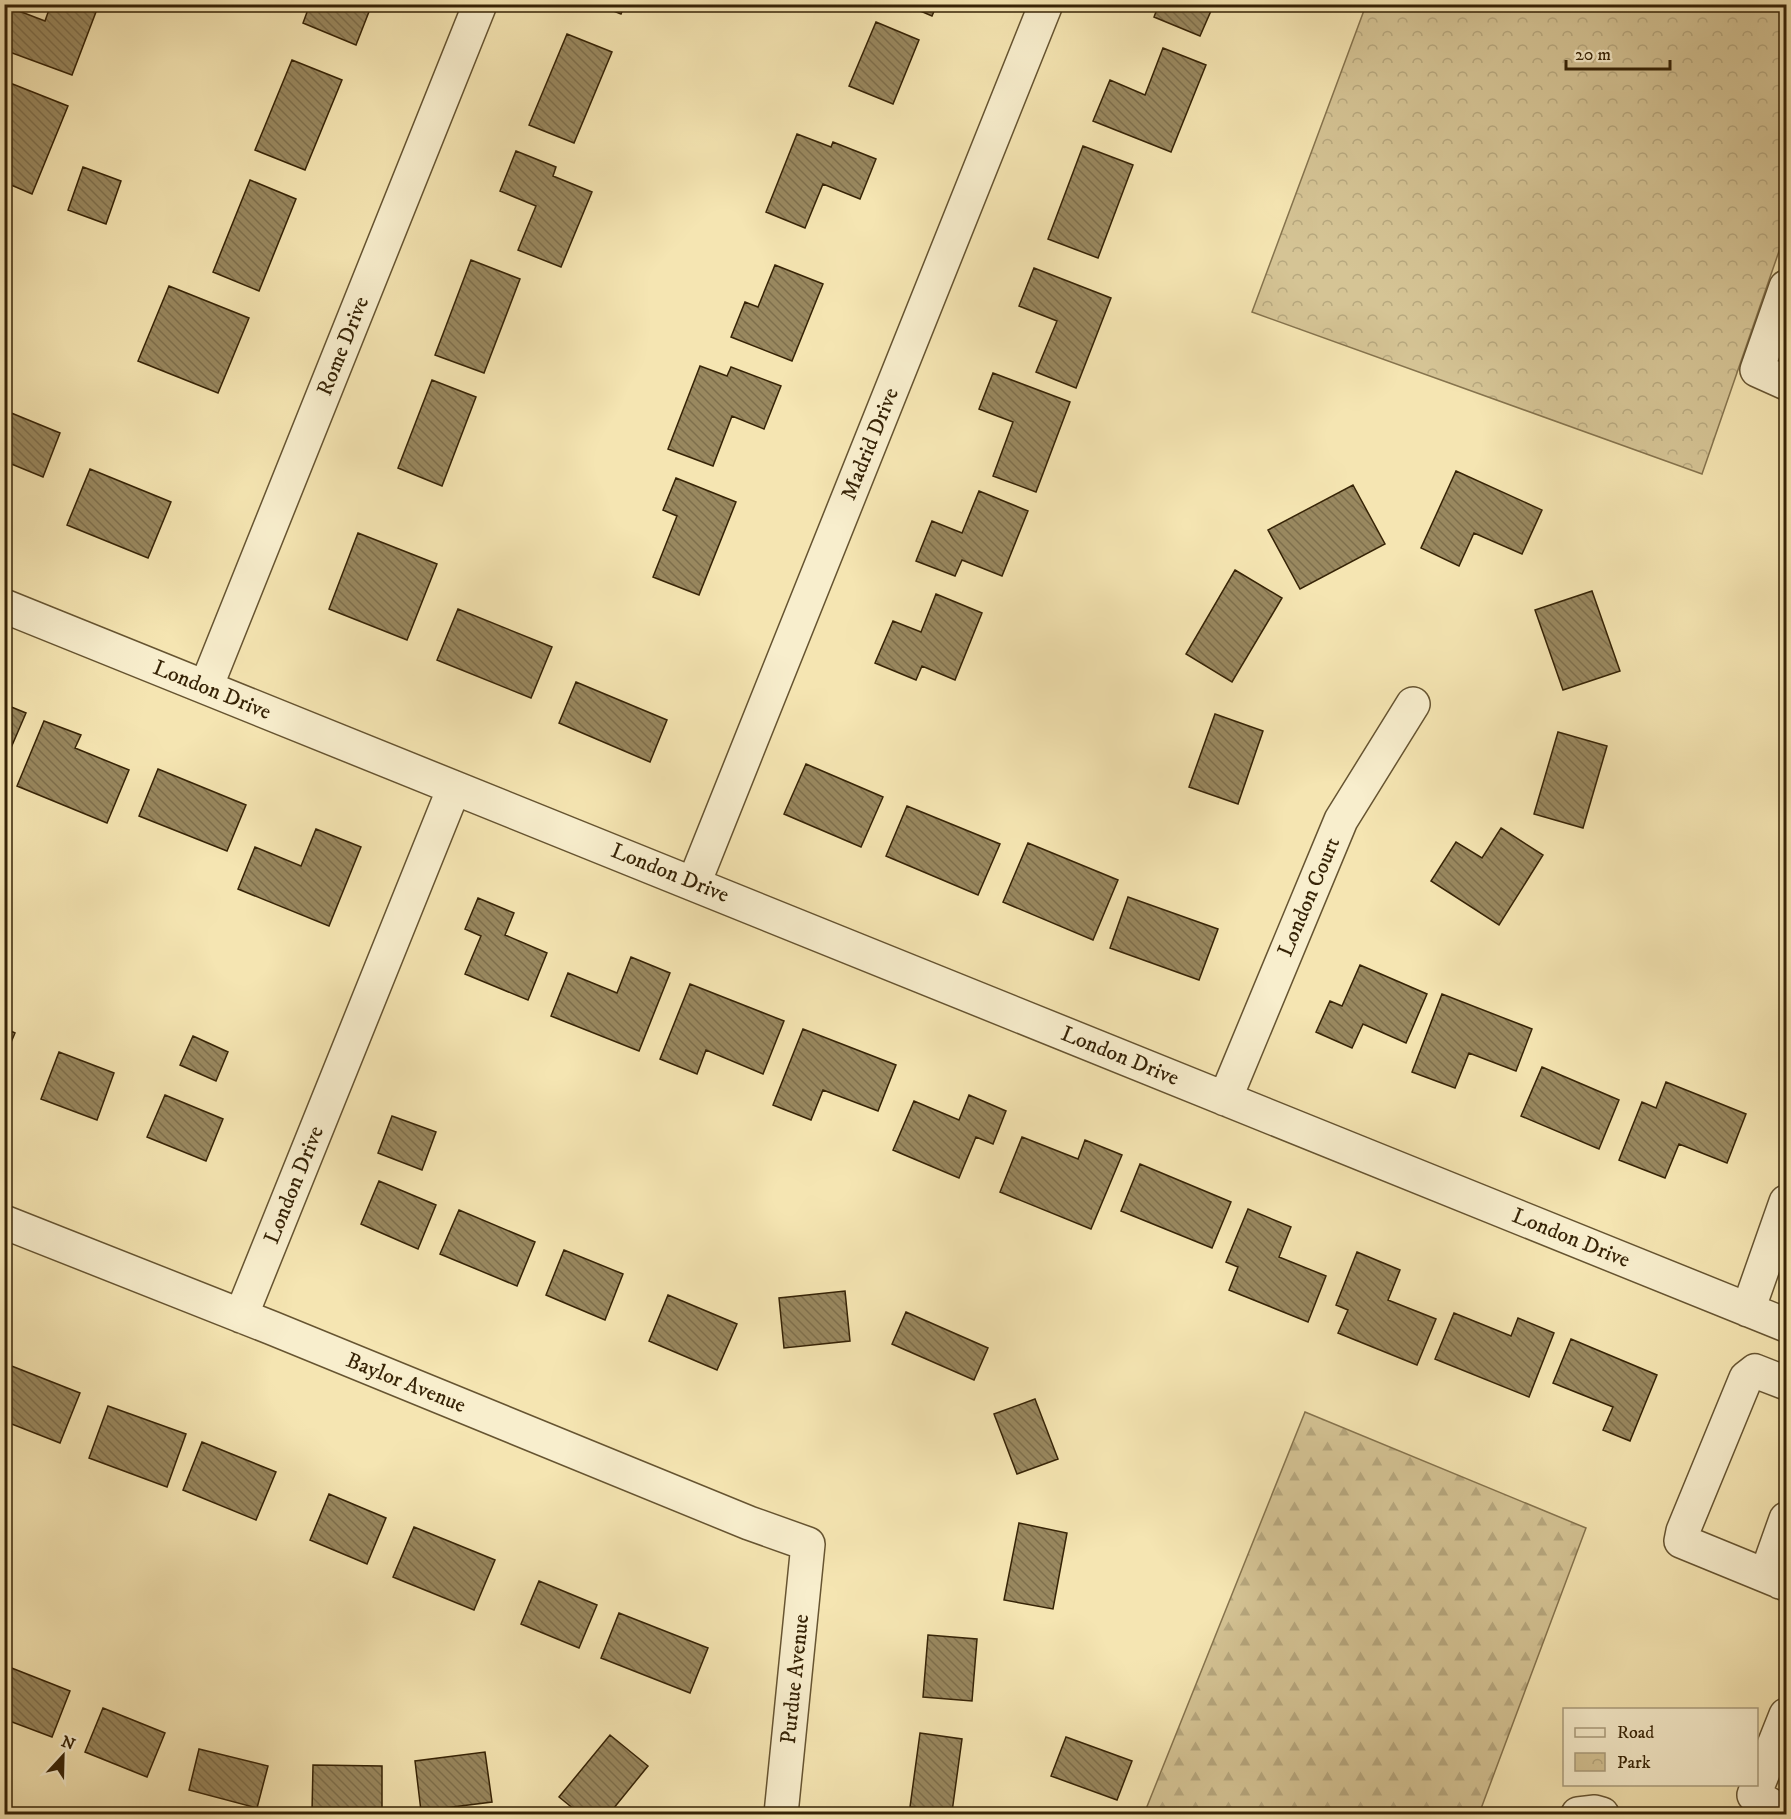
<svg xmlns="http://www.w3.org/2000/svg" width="1791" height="1819" font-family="'IM FELL DW Pica',serif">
<defs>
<pattern id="forest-firs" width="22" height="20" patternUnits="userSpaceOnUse" patternTransform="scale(1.5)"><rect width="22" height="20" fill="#d5c495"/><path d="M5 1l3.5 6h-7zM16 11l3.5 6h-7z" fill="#b7a87f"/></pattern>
<pattern id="park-crowns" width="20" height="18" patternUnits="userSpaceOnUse" patternTransform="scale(1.5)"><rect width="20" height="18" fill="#d5c495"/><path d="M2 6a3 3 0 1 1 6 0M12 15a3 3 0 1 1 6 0" fill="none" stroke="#b7a87f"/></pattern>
<pattern id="building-back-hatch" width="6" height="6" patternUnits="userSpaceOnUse" patternTransform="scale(1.5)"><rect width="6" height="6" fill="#99885f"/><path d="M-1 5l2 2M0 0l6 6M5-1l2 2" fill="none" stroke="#7e6f4c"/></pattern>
</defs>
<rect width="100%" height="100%" fill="#f5e5b2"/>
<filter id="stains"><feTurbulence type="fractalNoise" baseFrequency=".00333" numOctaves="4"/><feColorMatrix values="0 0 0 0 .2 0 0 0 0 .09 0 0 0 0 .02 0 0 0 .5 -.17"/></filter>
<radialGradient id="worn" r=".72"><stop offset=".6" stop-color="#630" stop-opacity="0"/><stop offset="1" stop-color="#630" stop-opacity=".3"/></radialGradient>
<path fill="url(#forest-firs)" stroke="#86744e" stroke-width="1.5" d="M1305,1412L1586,1528L1479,1814H1144Z"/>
<path fill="url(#park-crowns)" stroke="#86744e" stroke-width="1.5" d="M1366,5H1786V231L1702,474L1252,312Z"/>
<path fill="url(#building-back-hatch)" stroke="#362306" stroke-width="1.5" d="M51,4H99L72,75L4,50V25L11,8L45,21Z
M310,4H372L356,45L303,23Z
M596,4H625L621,14Z
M904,4H937L932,16Z
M1159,4H1214L1200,36L1154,17Z
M876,22L919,40L893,104L849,86Z
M567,34L612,52L574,143L529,125Z
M1163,48L1206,65L1171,152L1093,121L1110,80L1145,95Z
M292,60L342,80L305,170L255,150Z
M5,81L68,106L32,194L4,182Z
M797,134L831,147L833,142L876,159L860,199L823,184L805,228L766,212Z
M1083,146L1133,165L1098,258L1048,239Z
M516,151L556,167L553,176L592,192L561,267L518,250L536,206L500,191Z
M83,167L121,181L106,224L68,210Z
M250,180L296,199L259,291L213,272Z
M471,260L520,279L484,373L435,355Z
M775,265L823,284L792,361L731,337L745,302L758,307Z
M1034,268L1111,298L1076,388L1036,372L1057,321L1019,306Z
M169,286L249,318L218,393L138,361Z
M700,366L727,376L731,367L781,386L764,429L732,416L713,466L668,449Z
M993,373L1070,402L1036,492L993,476L1013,422L979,409Z
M432,380L476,397L442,486L398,468Z
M4,410L60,433L43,477L4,461Z
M90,469L171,502L148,558L67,525Z
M1456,471L1542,510L1522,554L1474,533L1459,566L1421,548Z
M676,478L736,502L699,595L653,577L677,516L663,510Z
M1353,485L1385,544L1300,589L1268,530Z
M979,491L1028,511L1002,576L962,560L955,576L916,561L932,521L962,533Z
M358,533L437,564L407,640L329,609Z
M1235,570L1282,598L1232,682L1186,654Z
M1592,591L1620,671L1563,690L1535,610Z
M936,594L982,613L955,680L922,666L916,680L875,663L893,621L921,632Z
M458,609L552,647L531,698L437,660Z
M576,682L667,720L650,762L559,723Z
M4,704L26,713L4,764Z
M1215,714L1263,731L1238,804L1189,787Z
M44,721L81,735L75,748L129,770L107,823L17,786Z
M1558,732L1607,746L1583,828L1534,814Z
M806,764L883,797L861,847L784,814Z
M158,769L246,805L227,851L139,816Z
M907,806L1000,844L978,895L886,856Z
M1501,828L1543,855L1499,925L1431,881L1456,842L1482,858Z
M316,829L361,847L329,926L238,889L255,847L301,866Z
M1028,843L1118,880L1093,940L1003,902Z
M1128,897L1218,929L1199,980L1110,948Z
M478,898L514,913L505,935L547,953L528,1000L465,974L481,936L465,929Z
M631,957L670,973L639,1051L551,1016L568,973L617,993Z
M1360,965L1427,994L1406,1043L1363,1024L1352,1048L1316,1032L1330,1001L1342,1006Z
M690,984L784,1021L763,1074L706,1050L697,1074L660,1059Z
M1442,994L1532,1029L1516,1071L1469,1053L1455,1088L1412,1072Z
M4,1028L15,1033L4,1059Z
M803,1029L896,1065L878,1111L823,1090L811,1120L773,1105Z
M193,1036L228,1052L216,1081L180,1065Z
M59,1052L114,1073L97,1120L41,1099Z
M1542,1067L1619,1100L1599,1149L1521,1116Z
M1666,1082L1746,1114L1727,1163L1679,1144L1665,1178L1619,1160L1642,1102L1656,1108Z
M165,1095L223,1119L206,1161L147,1137Z
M969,1095L1006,1111L993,1144L976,1137L959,1178L893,1150L914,1101L959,1120Z
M392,1116L436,1132L422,1170L378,1153Z
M1022,1137L1078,1159L1085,1140L1122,1155L1091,1229L1000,1192Z
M1140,1164L1231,1202L1212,1248L1121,1211Z
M379,1181L436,1205L418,1249L361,1224Z
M1248,1209L1291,1227L1279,1257L1326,1276L1308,1322L1229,1290L1238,1267L1226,1262Z
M459,1210L535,1242L517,1286L440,1254Z
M564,1250L623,1274L605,1320L546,1295Z
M1357,1252L1400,1270L1388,1300L1436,1319L1417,1365L1338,1333L1348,1310L1336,1305Z
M845,1291L850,1341L784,1348L779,1298Z
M668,1295L737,1324L717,1370L649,1341Z
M906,1312L988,1348L974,1380L892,1344Z
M1454,1313L1511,1336L1518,1318L1554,1333L1529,1397L1435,1359Z
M1571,1339L1657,1375L1630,1441L1603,1430L1613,1407L1553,1383Z
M4,1363L80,1393L60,1443L4,1421Z
M1035,1399L1058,1459L1017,1474L994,1414Z
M108,1406L186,1434L167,1487L89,1458Z
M202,1442L276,1472L256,1520L183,1490Z
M329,1494L386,1518L367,1564L310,1540Z
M1019,1523L1067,1533L1053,1609L1004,1600Z
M414,1527L495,1560L474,1610L393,1577Z
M539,1581L597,1605L579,1648L521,1624Z
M619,1613L708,1648L690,1693L601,1658Z
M928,1635L977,1639L972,1701L923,1697Z
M4,1665L70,1691L52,1737L4,1719Z
M103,1708L165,1733L147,1777L85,1752Z
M920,1733L962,1739L952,1812L910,1807Z
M610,1735L648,1766L609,1814H580L559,1797Z
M1066,1737L1132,1761L1117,1800L1051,1776Z
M199,1749L268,1766L257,1808L189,1790Z
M485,1752L492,1802L421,1811L415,1761Z
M313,1765L382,1766V1813L312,1812Z"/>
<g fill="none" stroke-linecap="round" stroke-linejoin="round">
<defs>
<path id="minor" d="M1786,287L1757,370L1786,383
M4,606L1786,1325
M206,687L480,4
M694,883L1046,4
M1225,1099L1341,820L1413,704
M4,1222L272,1328L749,1523L808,1544L781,1814
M1748,1310L1786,1202
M241,1316L454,788
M1786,1383L1755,1371L1746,1378L1683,1531L1681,1541L1786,1584
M1780,1582L1771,1572L1770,1564L1786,1519
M1578,1814L1595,1812L1602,1814
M1785,1814L1754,1795L1786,1715"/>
</defs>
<use href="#minor" stroke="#665431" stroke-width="36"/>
<use href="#minor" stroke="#f8eecd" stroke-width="33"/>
</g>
<g text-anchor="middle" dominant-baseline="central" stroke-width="4.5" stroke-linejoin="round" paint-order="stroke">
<g font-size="22" fill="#362306" stroke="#f8eecd">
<text transform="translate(343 346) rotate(-68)">Rome Drive</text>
<text transform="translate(870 444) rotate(-68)">Madrid Drive</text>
<text transform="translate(212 690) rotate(22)">London Drive</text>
<text transform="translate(670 873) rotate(22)">London Drive</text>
<text transform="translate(1309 897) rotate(-67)">London Court</text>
<text transform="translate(1120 1056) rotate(22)">London Drive</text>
<text transform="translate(294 1185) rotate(-68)">London Drive</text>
<text transform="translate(1571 1238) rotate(22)">London Drive</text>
<text transform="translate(406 1383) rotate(22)">Baylor Avenue</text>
<text transform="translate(795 1679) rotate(-84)">Purdue Avenue</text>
</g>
</g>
<rect width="1791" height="1819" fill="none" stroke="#f5e5b2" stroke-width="24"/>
<rect x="6" y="6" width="1779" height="1807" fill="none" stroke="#362306" stroke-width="3"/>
<rect x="12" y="12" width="1767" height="1795" fill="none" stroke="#362306" stroke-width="1.5"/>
<rect x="1563" y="1708" width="195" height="78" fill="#f8eecd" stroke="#aa9d7d" stroke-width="1.5"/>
<rect x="1575" y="1728" width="30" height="9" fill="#f8eecd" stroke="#aa9d7d" stroke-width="1.5"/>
<text x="1617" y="1738" font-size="18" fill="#362306">Road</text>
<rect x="1575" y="1753" width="30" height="18" fill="url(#park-crowns)" stroke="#aa9d7d" stroke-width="1.5"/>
<text x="1617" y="1768" font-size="18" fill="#362306">Park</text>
<g transform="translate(63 1756) rotate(22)" stroke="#f8eecd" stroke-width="4.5" paint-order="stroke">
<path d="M0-4.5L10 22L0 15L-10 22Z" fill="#362306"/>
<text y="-9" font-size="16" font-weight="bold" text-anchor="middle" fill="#362306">N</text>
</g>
<path d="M1566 60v9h104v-9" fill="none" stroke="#362306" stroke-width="3"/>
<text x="1575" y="60" font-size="18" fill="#362306" stroke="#f8eecd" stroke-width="4.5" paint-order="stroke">20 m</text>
<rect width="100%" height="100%" filter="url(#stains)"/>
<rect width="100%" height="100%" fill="url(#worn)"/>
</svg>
